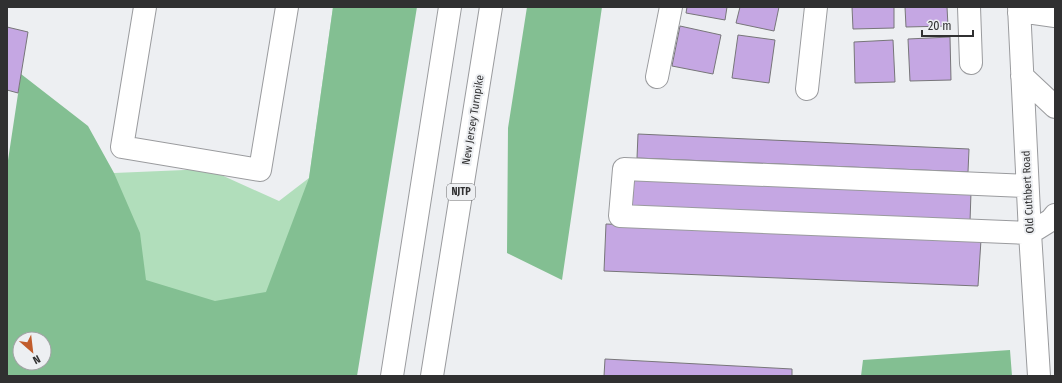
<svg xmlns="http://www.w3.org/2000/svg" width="1062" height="383" font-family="'Fira Sans Condensed',sans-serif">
<rect width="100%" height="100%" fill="#edeff2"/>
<path fill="#b1debb" d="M333,7L341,376L104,294L114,173L208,169L279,201L309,178Z"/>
<path fill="#83bf92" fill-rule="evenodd" d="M333,7H417L357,376H7V167L21,74L88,126L114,173L140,233L146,280L215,301L266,292L309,178ZM20,339H44V363H20Z
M527,7H602L562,280L507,253L508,128Z
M1010,350L1012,376H861L863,360Z"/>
<path fill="#c5a7e3" stroke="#777679" d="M687,7H727L725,20L686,13Z
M740,7H779L774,31L736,23Z
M852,7H894V28L853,29Z
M905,7H947L948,26L906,27Z
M680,26L721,35L713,74L672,66Z
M7,27L28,32L18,93L7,90Z
M738,35L775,40L769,83L732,78Z
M950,37L951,80L910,81L908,39Z
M893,40L895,82L855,83L854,42Z
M638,134L969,149L968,172L637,158Z
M634,176L971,192L970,222L632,206Z
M606,224L981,240L978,286L604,271Z
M605,359L792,369V376H604Z"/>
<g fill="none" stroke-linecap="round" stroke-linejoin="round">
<defs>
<path id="minor" d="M145,7L122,147L260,170L287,7
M969,7L971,63
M1019,7L1030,233L1039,376
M1019,13H1034L1055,16
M1022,76L1055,107
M657,77L671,7
M807,89L816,7
M1027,186L624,169L620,216L1030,233L1051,220L1055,215"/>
<path id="highway" d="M392,376L450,7
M432,376L491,7"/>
</defs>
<use href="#minor" stroke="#9a9b9e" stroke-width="24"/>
<use href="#highway" stroke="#9a9b9e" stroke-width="24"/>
<use href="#minor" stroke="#fff" stroke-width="22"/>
<use href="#highway" stroke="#fff" stroke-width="22"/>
</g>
<g text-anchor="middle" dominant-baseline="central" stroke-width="4" stroke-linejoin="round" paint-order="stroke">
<rect fill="#edeff2" stroke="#69696b" stroke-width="1" x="447" y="184" width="28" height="16" rx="3"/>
<g font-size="10" font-weight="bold" fill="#303031">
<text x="461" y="192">NJTP</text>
</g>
<g font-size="11" fill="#303031" stroke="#edeff2">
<text transform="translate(473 120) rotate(-81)">New Jersey Turnpike</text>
<text transform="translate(1028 192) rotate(-93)">Old Cuthbert Road</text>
</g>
</g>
<rect width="1062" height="383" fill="none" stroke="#303031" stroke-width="16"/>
<g transform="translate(32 351) rotate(152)"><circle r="19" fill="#edeff2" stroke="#a1a3a5"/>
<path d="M0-3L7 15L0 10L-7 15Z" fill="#c15c2c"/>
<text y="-6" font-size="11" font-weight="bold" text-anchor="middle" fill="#303031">N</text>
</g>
<path d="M922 30v6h51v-6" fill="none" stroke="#303031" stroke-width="2"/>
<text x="928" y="30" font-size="12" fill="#303031" stroke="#edeff2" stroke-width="3" paint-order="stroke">20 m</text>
</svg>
